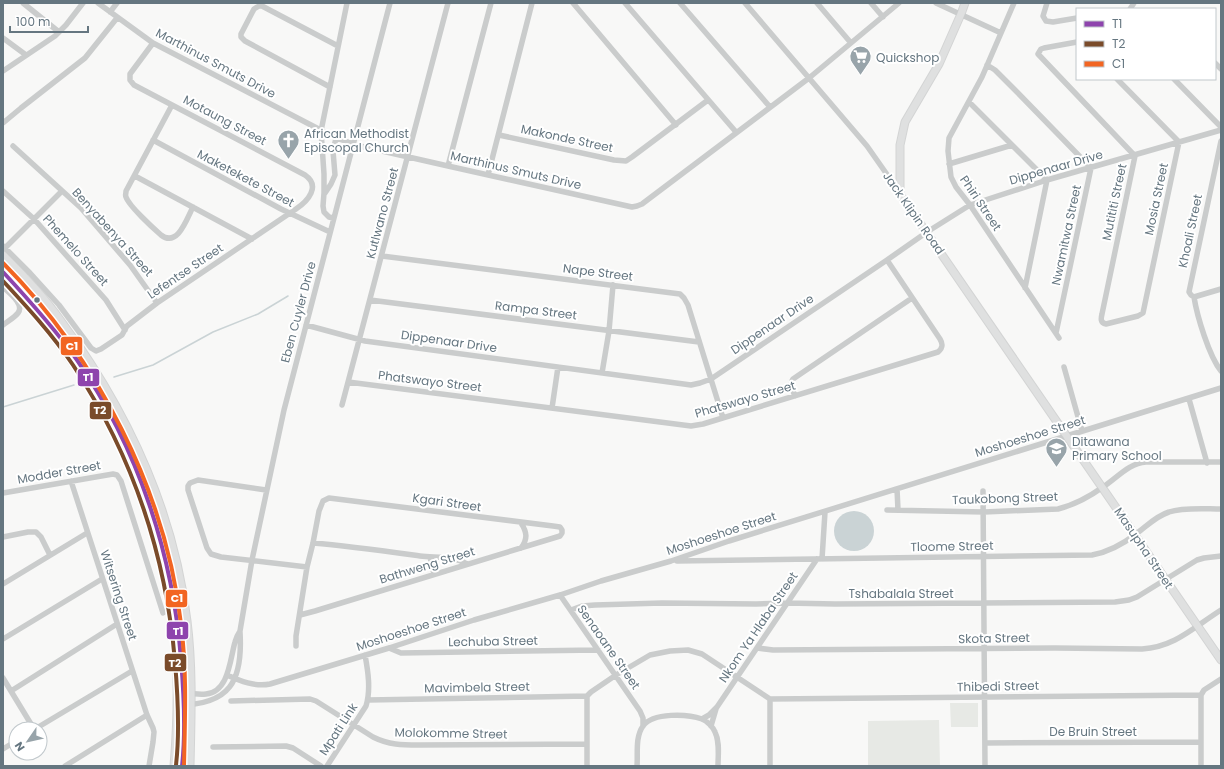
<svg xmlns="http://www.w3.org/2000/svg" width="1224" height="769" font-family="Poppins,sans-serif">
<rect width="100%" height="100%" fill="#f8f8f7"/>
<path fill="#e7e9e5" d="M950,703H978V727H951Z
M939,720L940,766H868V721Z"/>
<path fill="#cad3d5" d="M834 531a20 20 0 1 1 40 0a20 20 0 1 1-40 0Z"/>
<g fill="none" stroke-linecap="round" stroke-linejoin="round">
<path stroke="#cad3d5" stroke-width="1.5" d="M114,377L153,365L213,332L258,314L288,296
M3,407L74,385"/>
<defs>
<path id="major" d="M965,3L961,14L939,64L905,122L900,145V194L1221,660
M3,255C20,272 37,289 52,309C61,320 68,332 77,343C134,426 175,520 187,621C193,669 191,718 190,766
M3,279C93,370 157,490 173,618C179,668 178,717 174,766"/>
</defs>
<use href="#major" stroke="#d3d4d4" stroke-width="9"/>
<path stroke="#cacccc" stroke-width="5.5" d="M23,3L59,32
M98,3L153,43L336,138L360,146L448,166L632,207L637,206L642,204L809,78L899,3
M573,3L676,125
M625,3L736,132
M680,3L770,107
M745,3L867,146L900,193
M817,3L851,43
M871,3L883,17
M936,3L1001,33
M1014,3L982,77L949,138L948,151L951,177L956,187L970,205L1059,338
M1047,3L1043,16L1046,21L1053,22L1077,18
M1130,9L1134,3
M110,12L117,3
M3,38L26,55
M1077,42L1044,48L1041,49L1038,54L1135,156L1102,314C1101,318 1100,323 1106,324L1138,316L1143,313L1179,142L1117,79
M1215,63L1221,69
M987,65L995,70L1017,92L1091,168L1056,333
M3,71L55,36L66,25L83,3
M1174,79L1221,127
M330,87L245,41L241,37V34L254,9L259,6H262L338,46
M969,102L1047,180L1025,288
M172,105L126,191C126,194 125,195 126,197C129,206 153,228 161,235C178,248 187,218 193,207
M3,123L21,108L85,58L117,18
M499,135L614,160L626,161L632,157L708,100
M153,140L281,209L330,232
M1221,141L1189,292L1191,295L1194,297L1221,289
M13,146L81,208L130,265L157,303
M949,164L1012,145
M448,166L491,3
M488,175L532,3
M135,176L252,239
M3,191L34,219L106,300L125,330
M325,193L331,184L335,175L333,151L336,138
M333,218L329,217L324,212L323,206L324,193V174L321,131L347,3
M3,246L30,273L59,305L91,348L96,351L101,349L122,335L127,326L157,303L296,209C308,201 321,186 305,175L134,85L130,80V74L153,43
M3,250L62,191
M382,256L680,294L684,298L688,305L723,418
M3,287C8,292 25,304 18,313C14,318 8,321 3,325
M1194,297C1197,316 1209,356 1221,371
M370,300L699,342
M306,325L365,341L691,385L700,383L711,379L887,260L927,232L970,205L1047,180L1221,130
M1064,367L1082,431
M602,373L609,331L613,285
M348,382L691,426L703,424L938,352C943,348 943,344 940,339L887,260
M795,396C793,391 789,384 793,379L912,298
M1189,399L1207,463
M342,405L448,3
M552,408L558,367
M71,481L147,715L153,728L154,732L153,742L149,766
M897,489L898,510
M266,490L198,480L190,483L188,486V490L207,548L211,554L221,557L307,567
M983,491L985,766
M3,493L113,474L117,475L121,481L163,613
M887,510L984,512L1058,509C1074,505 1089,497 1103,487C1117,478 1129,463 1146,462H1221
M3,537L28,532H36L41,537L50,555
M313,543C349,546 384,551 420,556C436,558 452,555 467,564
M521,548C528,539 527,532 521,523
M430,557L434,574
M822,559L825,512
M677,561L1092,555C1109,552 1123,544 1136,534C1147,526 1156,516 1169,512C1184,507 1205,509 1221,509
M3,584L87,533
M560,595L640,711L643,718V726
M571,610L582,606L595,605L662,603L756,604L787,603L835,604L1115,602L1129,600L1137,597L1197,560L1204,558L1221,556
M3,639L102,579
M296,646V636L307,567L313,543L319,511L323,501L329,498L553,526L560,527L562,530V533L560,536L315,611L300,615
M389,648L401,653L598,650
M757,648L773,650L1055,648L1142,649C1175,647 1194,627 1221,610
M227,675C240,681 255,687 270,684L389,648L474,620L560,595L601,581L671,561L729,541L1221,388
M3,678L34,729
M11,691L117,624
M178,692C187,693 197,695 206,694C229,692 230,659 235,642C236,638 238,634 240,631L252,560L284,410L390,3
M1201,695V766
M770,699L1201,695L1204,690L1221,679
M770,699V766
M368,700L587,696
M231,701L310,699L316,701L373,737C389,745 402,745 419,745L587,744
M178,705C230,705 243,681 240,632
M702,719L709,715L717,707L817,559
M711,726L716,709
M35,729L132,671
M985,743L1201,742
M213,747L286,746L293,748L321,766
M3,749L16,741
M65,766L147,715
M327,766L366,706C371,690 368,671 365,655
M587,766V696L591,692L616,675L650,655L670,651L688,650L702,654L770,699
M637,766C638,754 635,737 643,726C653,712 688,714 702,719C707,721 713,727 715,732C720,742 718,755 718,766"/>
<use href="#major" stroke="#dfe0e0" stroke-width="7"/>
<defs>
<path id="bus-1" d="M3,272C29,300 55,329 77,360C138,448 173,554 181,660C184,695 186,731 182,766"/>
<path id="bus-2" d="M3,281C28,308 52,334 73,365C133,456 166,554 175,662C178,697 180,731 176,765"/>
<path id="bus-3" d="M3,263C97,358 166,491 181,624C187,671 185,718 184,766"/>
</defs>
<use href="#bus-1" stroke="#fff" stroke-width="7"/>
<use href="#bus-2" stroke="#fff" stroke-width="7"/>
<use href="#bus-3" stroke="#fff" stroke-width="7"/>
<use href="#bus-1" stroke="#8e44ad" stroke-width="4"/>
<use href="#bus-2" stroke="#7a4b2a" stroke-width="4"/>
<use href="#bus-3" stroke="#f26522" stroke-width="4"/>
</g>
<defs>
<symbol id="supermarket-pin" viewBox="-11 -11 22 30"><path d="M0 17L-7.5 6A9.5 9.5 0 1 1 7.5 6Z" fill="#98a4aa" stroke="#fff"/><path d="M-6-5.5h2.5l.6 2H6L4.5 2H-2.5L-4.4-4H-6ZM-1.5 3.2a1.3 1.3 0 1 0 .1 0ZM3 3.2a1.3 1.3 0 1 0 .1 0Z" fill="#fff"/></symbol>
<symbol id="church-pin" viewBox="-11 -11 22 30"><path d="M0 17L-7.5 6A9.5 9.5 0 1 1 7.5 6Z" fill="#98a4aa" stroke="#fff"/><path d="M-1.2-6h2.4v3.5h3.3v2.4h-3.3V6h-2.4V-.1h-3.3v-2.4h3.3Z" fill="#fff"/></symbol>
<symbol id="school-pin" viewBox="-11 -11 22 30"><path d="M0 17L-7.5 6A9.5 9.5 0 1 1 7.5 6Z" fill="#98a4aa" stroke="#fff"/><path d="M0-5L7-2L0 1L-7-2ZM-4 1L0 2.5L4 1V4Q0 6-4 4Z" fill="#fff"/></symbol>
</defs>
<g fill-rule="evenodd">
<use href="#supermarket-pin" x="848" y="44" width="25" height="34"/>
<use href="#church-pin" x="276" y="128" width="25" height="34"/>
<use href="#school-pin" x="1044" y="436" width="25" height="34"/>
</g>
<circle fill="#657680" stroke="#fff" stroke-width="1.5" cx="37" cy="300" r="3.5"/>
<g text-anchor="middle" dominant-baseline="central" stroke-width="4" stroke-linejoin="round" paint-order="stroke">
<g font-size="12" fill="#657680" stroke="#fff" text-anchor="start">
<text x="876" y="57">Quickshop</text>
<text x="304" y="133">African Methodist<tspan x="304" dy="14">Episcopal Church</tspan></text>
<text x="1072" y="441">Ditawana<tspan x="1072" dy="14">Primary School</tspan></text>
</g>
<g font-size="12" fill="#657680" stroke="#fff">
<text transform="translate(216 63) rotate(28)">Marthinus Smuts Drive</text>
<text transform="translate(225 120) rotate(28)">Motaung Street</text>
<text transform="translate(567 138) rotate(12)">Makonde Street</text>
<text transform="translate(1056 167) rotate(-16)">Dippenaar Drive</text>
<text transform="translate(516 170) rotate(13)">Marthinus Smuts Drive</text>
<text transform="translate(246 178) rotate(28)">Maketekete Street</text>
<text transform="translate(1156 199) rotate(-78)">Mosia Street</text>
<text transform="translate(1114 202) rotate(-78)">Mutititi Street</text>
<text transform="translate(981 203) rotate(56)">Phiri Street</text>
<text transform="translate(382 213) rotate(-75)">Kutlwano Street</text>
<text transform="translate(914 213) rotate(55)">Jack Klipin Road</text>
<text transform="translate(1190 231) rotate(-78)">Khoali Street</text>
<text transform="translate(113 232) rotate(48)">Benyabenya Street</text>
<text transform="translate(1066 235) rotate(-78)">Nwamitwa Street</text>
<text transform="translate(76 250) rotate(48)">Phemelo Street</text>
<text transform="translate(185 271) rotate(-34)">Lefentse Street</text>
<text transform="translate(598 272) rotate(7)">Nape Street</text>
<text transform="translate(536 310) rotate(7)">Rampa Street</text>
<text transform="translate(298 312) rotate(-75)">Eben Cuyler Drive</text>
<text transform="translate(772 324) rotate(-34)">Dippenaar Drive</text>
<text transform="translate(449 341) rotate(8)">Dippenaar Drive</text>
<text transform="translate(430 381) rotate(7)">Phatswayo Street</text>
<text transform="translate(745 399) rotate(-16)">Phatswayo Street</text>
<text transform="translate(1030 436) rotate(-17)">Moshoeshoe Street</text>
<text transform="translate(59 472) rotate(-10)">Modder Street</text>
<text transform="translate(1005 498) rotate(-2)">Taukobong Street</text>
<text transform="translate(447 502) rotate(8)">Kgari Street</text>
<text transform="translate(721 533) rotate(-18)">Moshoeshoe Street</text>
<text transform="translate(952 546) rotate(-1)">Tloome Street</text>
<text transform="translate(1144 548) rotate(56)">Masupha Street</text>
<text transform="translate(427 565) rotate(-17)">Bathweng Street</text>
<text x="901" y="593">Tshabalala Street</text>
<text transform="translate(119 595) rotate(72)">Witsering Street</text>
<text transform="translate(758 627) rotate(-56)">Nkom Ya Hlaba Street</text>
<text transform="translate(411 629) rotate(-18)">Moshoeshoe Street</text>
<text transform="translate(994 638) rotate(-1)">Skota Street</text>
<text transform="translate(493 641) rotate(-1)">Lechuba Street</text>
<text transform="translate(609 647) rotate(55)">Senaoane Street</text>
<text transform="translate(998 686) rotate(-1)">Thibedi Street</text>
<text transform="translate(477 687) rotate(-1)">Mavimbela Street</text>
<text transform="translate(338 729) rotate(-57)">Mpati Link</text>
<text x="1093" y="731">De Bruin Street</text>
<text transform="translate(451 733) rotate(1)">Molokomme Street</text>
</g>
</g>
<g stroke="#fff" stroke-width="1.5">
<rect x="60" y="336" width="23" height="20" rx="4" fill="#f26522"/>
<rect x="77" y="368" width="23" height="19" rx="4" fill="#8e44ad"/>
<rect x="89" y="401" width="23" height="19" rx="4" fill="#7a4b2a"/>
<rect x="165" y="589" width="23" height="19" rx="4" fill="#f26522"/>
<rect x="166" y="621" width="23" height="19" rx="4" fill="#8e44ad"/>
<rect x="164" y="653" width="23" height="19" rx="4" fill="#7a4b2a"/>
</g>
<g font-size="11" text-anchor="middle" font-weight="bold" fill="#fff">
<text x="72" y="350">C1</text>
<text x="88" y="381">T1</text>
<text x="100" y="414">T2</text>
<text x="177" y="602">C1</text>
<text x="178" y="635">T1</text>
<text x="175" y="667">T2</text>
</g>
<rect width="1224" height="769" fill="none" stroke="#657680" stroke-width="8"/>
<rect x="1076" y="8" width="140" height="72" fill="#ffffff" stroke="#c1c8cc"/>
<rect x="1084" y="21" width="20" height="6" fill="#8e44ad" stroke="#c1c8cc"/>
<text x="1112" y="28" font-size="12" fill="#657680">T1</text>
<rect x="1084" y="41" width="20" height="6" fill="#7a4b2a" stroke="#c1c8cc"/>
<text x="1112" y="48" font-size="12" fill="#657680">T2</text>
<rect x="1084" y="61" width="20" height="6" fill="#f26522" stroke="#c1c8cc"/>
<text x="1112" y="68" font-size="12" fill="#657680">C1</text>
<g transform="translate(28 741) rotate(236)"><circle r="19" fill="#ffffff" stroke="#c1c8cc"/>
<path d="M0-3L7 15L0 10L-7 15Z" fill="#98a4aa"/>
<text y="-6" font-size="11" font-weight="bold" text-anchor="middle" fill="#657680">N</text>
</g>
<path d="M10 26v6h78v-6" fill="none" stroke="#657680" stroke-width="2"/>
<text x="16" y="26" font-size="12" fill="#657680" stroke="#ffffff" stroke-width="3" paint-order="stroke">100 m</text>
</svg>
